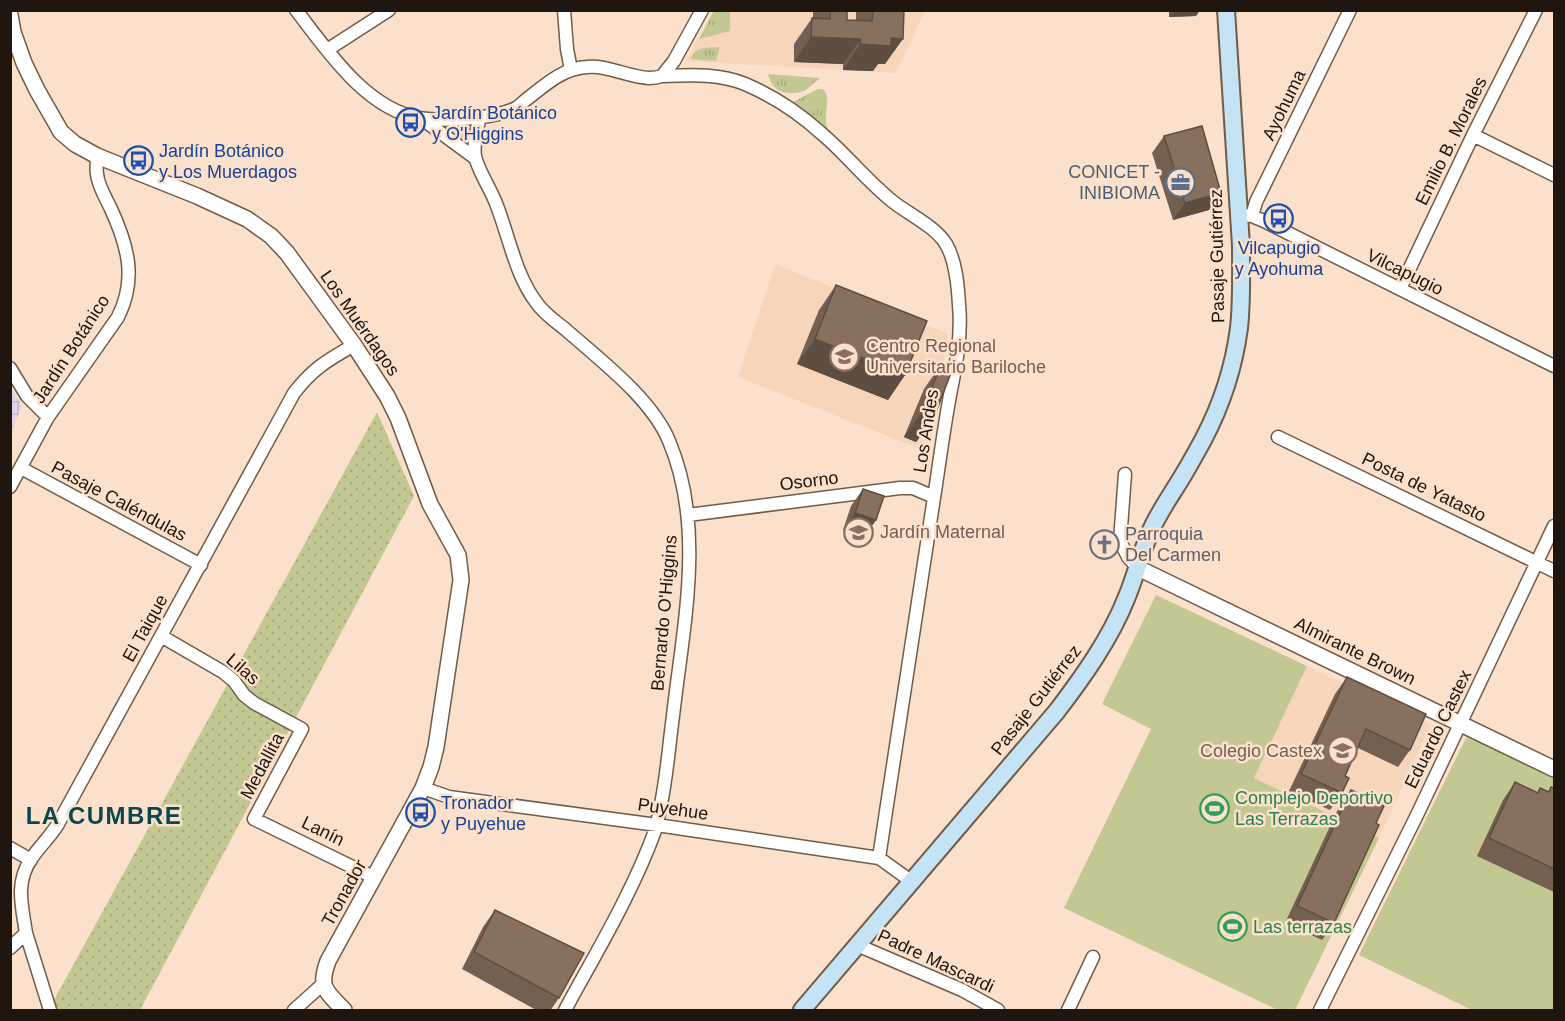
<svg xmlns="http://www.w3.org/2000/svg" width="1565" height="1021" font-family="Arial,sans-serif">
<defs>
<pattern id="industrial-grid" width="8" height="8" patternUnits="userSpaceOnUse" patternTransform="scale(1.5)"><rect width="8" height="8" fill="#e3d6ea"/><path d="M0 4h8M4 0v8" fill="none" stroke="#c2b7c8"/></pattern>
<pattern id="grass-tufts" width="24" height="20" patternUnits="userSpaceOnUse" patternTransform="scale(1.5)"><rect width="24" height="20" fill="#c3c892"/><path d="M3 7l-1-3M5 7V3M7 7l1-3M15 17l-1-3M17 17v-4M19 17l1-3" fill="none" stroke="#a7ab7d"/></pattern>
<pattern id="park-dots" width="8" height="8" patternUnits="userSpaceOnUse" patternTransform="scale(1.5)"><rect width="8" height="8" fill="#c3c892"/><path d="M2 2h.1M6 6h.1" fill="none" stroke="#a7ab7d" stroke-width="1.8" stroke-linecap="round"/></pattern>
</defs>
<rect width="100%" height="100%" fill="#fbe0cb"/>
<path fill="#f6d5bb" d="M713,11H925L896,73L686,61Z
M775,264L948,334L928,452L738,377Z
M1307,666L1431,725L1379,838L1254,778Z"/>
<path fill="url(#industrial-grid)" d="M11,388L22,406L11,432Z"/>
<path fill="url(#grass-tufts)" d="M714,11H730V31L699,39Z
M720,47L716,61L691,59C694,46 709,48 720,47Z
M768,74L820,78C815,82 809,88 804,91C794,95 778,94 772,84C770,81 769,77 768,74Z
M818,89H823C831,98 825,109 826,120C826,125 828,130 830,135L796,107L793,102Z
M465,124L472,130L471,140C461,140 447,137 442,129V125Z"/>
<path fill="url(#park-dots)" d="M377,412L414,496L140,1010H57L54,1000Z"/>
<path fill="#c3c892" d="M1156,595L1307,666L1254,778L1379,838L1295,1010H1278L1064,908L1151,729L1102,704Z
M1467,736L1554,779V1010H1472L1359,955Z"/>
<g fill="none" stroke-linecap="round" stroke-linejoin="round">
<defs>
<path id="minor" d="M296,10C327,50 366,109 419,118C443,122 494,119 516,108C520,106 523,102 527,99C545,85 563,68 587,67C609,65 627,77 649,78C652,78 659,77 662,76C690,75 719,73 745,84C773,96 799,113 821,133C846,154 866,180 892,201C908,214 935,226 946,244C956,261 958,286 959,305C962,336 956,365 950,395C945,423 941,450 937,478C918,604 898,731 879,858
M564,10L567,49L571,70
M327,50L389,10
M662,76L674,61L702,10
M480,117C477,129 473,143 475,156C478,171 492,191 497,206C509,237 516,276 536,302C543,313 555,321 565,329C599,359 652,399 669,441C706,528 683,626 673,716C669,745 667,775 661,804C659,812 658,821 656,828C633,892 597,951 565,1010
M422,119L475,158
M1473,135L1554,175
M1238,215L1252,216L1264,221L1554,366
M1252,216L1256,202L1350,10
M1400,289L1473,135L1536,10
M10,368L27,396L48,417
M1278,437L1554,571
M21,468L201,565
M1125,474L1120,541L1128,557L1138,568
M10,487L48,417L118,317C137,279 128,246 111,209C106,198 98,186 97,174C96,168 97,162 97,156
M688,515L900,488H913L934,497
M161,636L223,672L234,681L244,695L254,703L302,729L254,819L375,878
M423,788L449,797L657,825L879,858L911,881
M10,848L31,860
M26,933L50,1010
M857,945L962,990L998,1010
M10,948L26,933C22,906 15,883 31,859C39,847 50,837 58,824L294,393C313,368 328,360 354,345
M294,1010L323,984
M1068,1010L1093,957
M1320,1010L1417,815L1554,526"/>
<path id="tertiary" d="M10,15L13,32L24,63L37,90L61,132L75,144L97,156L197,196L247,219L271,236L287,253L354,345L387,396L398,418L430,504L458,555L461,580L436,747L431,767L423,788L328,961C318,988 326,991 344,1010
M1138,568L1554,769"/>
<path id="secondary" d="M802,1010L1057,711C1083,677 1110,639 1126,599C1135,578 1140,556 1149,535C1158,512 1173,493 1185,472C1191,462 1197,451 1203,440C1221,406 1234,366 1239,328C1242,301 1241,274 1241,246L1226,10"/>
</defs>
<use href="#minor" stroke="#715b49" stroke-width="15"/>
<use href="#tertiary" stroke="#715b49" stroke-width="18"/>
<use href="#secondary" stroke="#715b49" stroke-width="20"/>
<use href="#minor" stroke="#fff" stroke-width="12"/>
<use href="#tertiary" stroke="#fff" stroke-width="15"/>
<use href="#secondary" stroke="#c4e3f4" stroke-width="16"/>
</g>
<path fill="#746050" d="M813,10H847V20L856,21V10H904L885,64H878L873,71L843,70V64L794,62V44L812,18H813Z
M1169,10H1200L1196,16L1169,17Z
M1164,136L1221,193L1209,210L1173,220L1152,153Z
M836,285L905,375L888,400L797,364L819,310Z
M942,363L934,417L916,442L904,437L924,389Z
M863,489L876,520L864,537L843,530L851,506Z
M1347,677L1410,750L1398,767L1358,748L1345,776L1342,793L1330,810L1289,791L1335,694Z
M1515,782L1537,793L1540,788L1548,792L1551,787L1554,788V892L1477,856L1503,800Z
M1351,790L1376,823L1334,923L1322,940L1285,923L1339,807Z
M495,910L559,998L550,1011H538L462,969L483,927Z"/>
<path fill="#5e4e41" d="M1174,10H1200L1196,16L1169,17Z
M811,37L861,39L843,64L794,62Z
M891,38L903,39L885,64H878L873,71L843,70L860,44Z
M1221,193L1209,210L1173,220L1185,203Z
M815,339L905,375L888,400L797,364Z
M922,412L934,417L916,442L904,437Z
M855,513L876,520L864,537L843,530Z"/>
<path fill="#87705d" stroke="#5e4e41" stroke-width="1.5" d="M830,10H847V20L872,21L873,10H904L903,39L891,38V46L860,44L861,39L811,37L812,18L830,19Z
M1202,126L1221,193L1185,203L1164,136Z
M836,285L927,321L905,375L815,339Z
M942,363L953,368L934,417L922,412Z
M863,489L884,496L876,520L855,513Z
M1347,677L1426,714L1410,750L1366,729L1345,776L1349,778L1342,793L1301,774Z
M1515,782L1538,793L1540,788L1549,792L1551,787L1554,788V869L1489,838Z
M1351,790L1384,806L1376,823L1379,825L1334,923L1297,906Z
M495,910L584,953L559,998L474,952Z"/>
<defs>
<symbol id="bus-ring" viewBox="-11 -11 22 22"><circle r="9.5" fill="#fbe0cb" stroke="#1a4fb4" stroke-width="1.5"/><path d="M-5-6H5V4H4V6H2V4H-2V6H-4V4H-5ZM-3.5-4V0h7V-4ZM-3.5 1.2v1.5H-2V1.2ZM2 1.2v1.5H3.5V1.2Z" fill="#1a4fb4"/></symbol>
<symbol id="office-ring" viewBox="-11 -11 22 22"><circle r="9.5" fill="#fbe0cb" stroke="#5c6f8a" stroke-width="1.5"/><path d="M-6-3h4V-5.5h4V-3h4V5H-6ZM-1-4.5V-3h2v-1.5ZM-6 0V1H6V0Z" fill="#5c6f8a"/></symbol>
<symbol id="university-ring" viewBox="-11 -11 22 22"><circle r="9.5" fill="#fbe0cb" stroke="#8d6e63" stroke-width="1.5"/><path d="M0-5L7-2L0 1L-7-2ZM-4 1L0 2.5L4 1V4Q0 6-4 4Z" fill="#8d6e63"/></symbol>
<symbol id="school-ring" viewBox="-11 -11 22 22"><circle r="9.5" fill="#fbe0cb" stroke="#8d6e63" stroke-width="1.5"/><path d="M0-5L7-2L0 1L-7-2ZM-4 1L0 2.5L4 1V4Q0 6-4 4Z" fill="#8d6e63"/></symbol>
<symbol id="church-ring" viewBox="-11 -11 22 22"><circle r="9.5" fill="#fbe0cb" stroke="#6b7280" stroke-width="1.5"/><path d="M-1.2-6h2.4v3.5h3.3v2.4h-3.3V6h-2.4V-.1h-3.3v-2.4h3.3Z" fill="#6b7280"/></symbol>
<symbol id="stadium-ring" viewBox="-11 -11 22 22"><circle r="9.5" fill="#fbe0cb" stroke="#2e9e5b" stroke-width="1.5"/><path d="M0-5a6.5 5 0 1 0 0 10a6.5 5 0 1 0 0-10ZM-3.5-1.8h7v3.6h-7Z" fill="#2e9e5b"/></symbol>
</defs>
<g fill-rule="evenodd">
<use href="#bus-ring" x="394" y="106" width="33" height="33"/>
<use href="#bus-ring" x="122" y="144" width="33" height="33"/>
<use href="#office-ring" x="1164" y="166" width="33" height="33"/>
<use href="#bus-ring" x="1262" y="202" width="33" height="33"/>
<use href="#university-ring" x="828" y="340" width="33" height="33"/>
<use href="#school-ring" x="842" y="516" width="33" height="33"/>
<use href="#church-ring" x="1088" y="528" width="33" height="33"/>
<use href="#school-ring" x="1326" y="734" width="33" height="33"/>
<use href="#stadium-ring" x="1198" y="792" width="33" height="33"/>
<use href="#bus-ring" x="404" y="796" width="33" height="33"/>
<use href="#stadium-ring" x="1216" y="910" width="33" height="33"/>
</g>
<g text-anchor="middle" dominant-baseline="central" stroke-width="5" stroke-linejoin="round" paint-order="stroke">
<g font-size="18" fill="#1f160f" stroke="#fbe0cb">
<text transform="translate(1284 105) rotate(-64)">Ayohuma</text>
<text transform="translate(1451 141) rotate(-64)">Emilio B. Morales</text>
<text transform="translate(1217 256) rotate(-91)">Pasaje Gutiérrez</text>
<text transform="translate(1405 272) rotate(26)">Vilcapugio</text>
<text transform="translate(360 323) rotate(55)">Los Muérdagos</text>
<text transform="translate(71 349) rotate(-57)">Jardín Botánico</text>
<text transform="translate(926 431) rotate(-81)">Los Andes</text>
<text transform="translate(809 481) rotate(-7)">Osorno</text>
<text transform="translate(1424 487) rotate(26)">Posta de Yatasto</text>
<text transform="translate(119 501) rotate(28)">Pasaje Caléndulas</text>
<text transform="translate(664 613) rotate(-85)">Bernardo O'Higgins</text>
<text transform="translate(145 628) rotate(-61)">El Taique</text>
<text transform="translate(1355 651) rotate(26)">Almirante Brown</text>
<text transform="translate(243 669) rotate(41)">Lilas</text>
<text transform="translate(1036 700) rotate(-52)">Pasaje Gutiérrez</text>
<text transform="translate(1438 729) rotate(-64)">Eduardo Castex</text>
<text transform="translate(262 766) rotate(-62)">Medallita</text>
<text transform="translate(673 809) rotate(8)">Puyehue</text>
<text transform="translate(323 831) rotate(26)">Lanín</text>
<text transform="translate(344 893) rotate(-61)">Tronador</text>
<text transform="translate(936 961) rotate(25)">Padre Mascardi</text>
</g>
<g font-size="18" fill="#164399" stroke="#fbe0cb" text-anchor="start">
<text x="432" y="113">Jardín Botánico<tspan x="432" dy="21">y O'Higgins</tspan></text>
<text x="159" y="151">Jardín Botánico<tspan x="159" dy="21">y Los Muerdagos</tspan></text>
<text x="1279" y="248" text-anchor="middle">Vilcapugio<tspan x="1279" dy="21">y Ayohuma</tspan></text>
<text x="441" y="803">Tronador<tspan x="441" dy="21">y Puyehue</tspan></text>
</g>
<g font-size="18" fill="#4e5e75" stroke="#fbe0cb" text-anchor="end">
<text x="1160" y="172">CONICET -<tspan x="1160" dy="21">INIBIOMA</tspan></text>
</g>
<g font-size="18" fill="#785e54" stroke="#fbe0cb" text-anchor="start">
<text x="866" y="346">Centro Regional<tspan x="866" dy="21">Universitario Bariloche</tspan></text>
<text x="880" y="532">Jardín Maternal</text>
<text x="1322" y="751" text-anchor="end">Colegio Castex</text>
</g>
<g font-size="18" fill="#5b616d" stroke="#fbe0cb" text-anchor="start">
<text x="1125" y="534">Parroquia<tspan x="1125" dy="21">Del Carmen</tspan></text>
</g>
<g font-size="18" fill="#27864d" stroke="#fbe0cb" text-anchor="start">
<text x="1235" y="798">Complejo Deportivo<tspan x="1235" dy="21">Las Terrazas</tspan></text>
<text x="1253" y="927">Las terrazas</text>
</g>
<g font-size="24" font-weight="bold" letter-spacing="1.5" fill="#084751" stroke="#fbe0cb">
<text x="104" y="815">LA CUMBRE</text>
</g>
</g>
<rect width="1565" height="1021" fill="none" stroke="#1f160f" stroke-width="24"/>
</svg>
